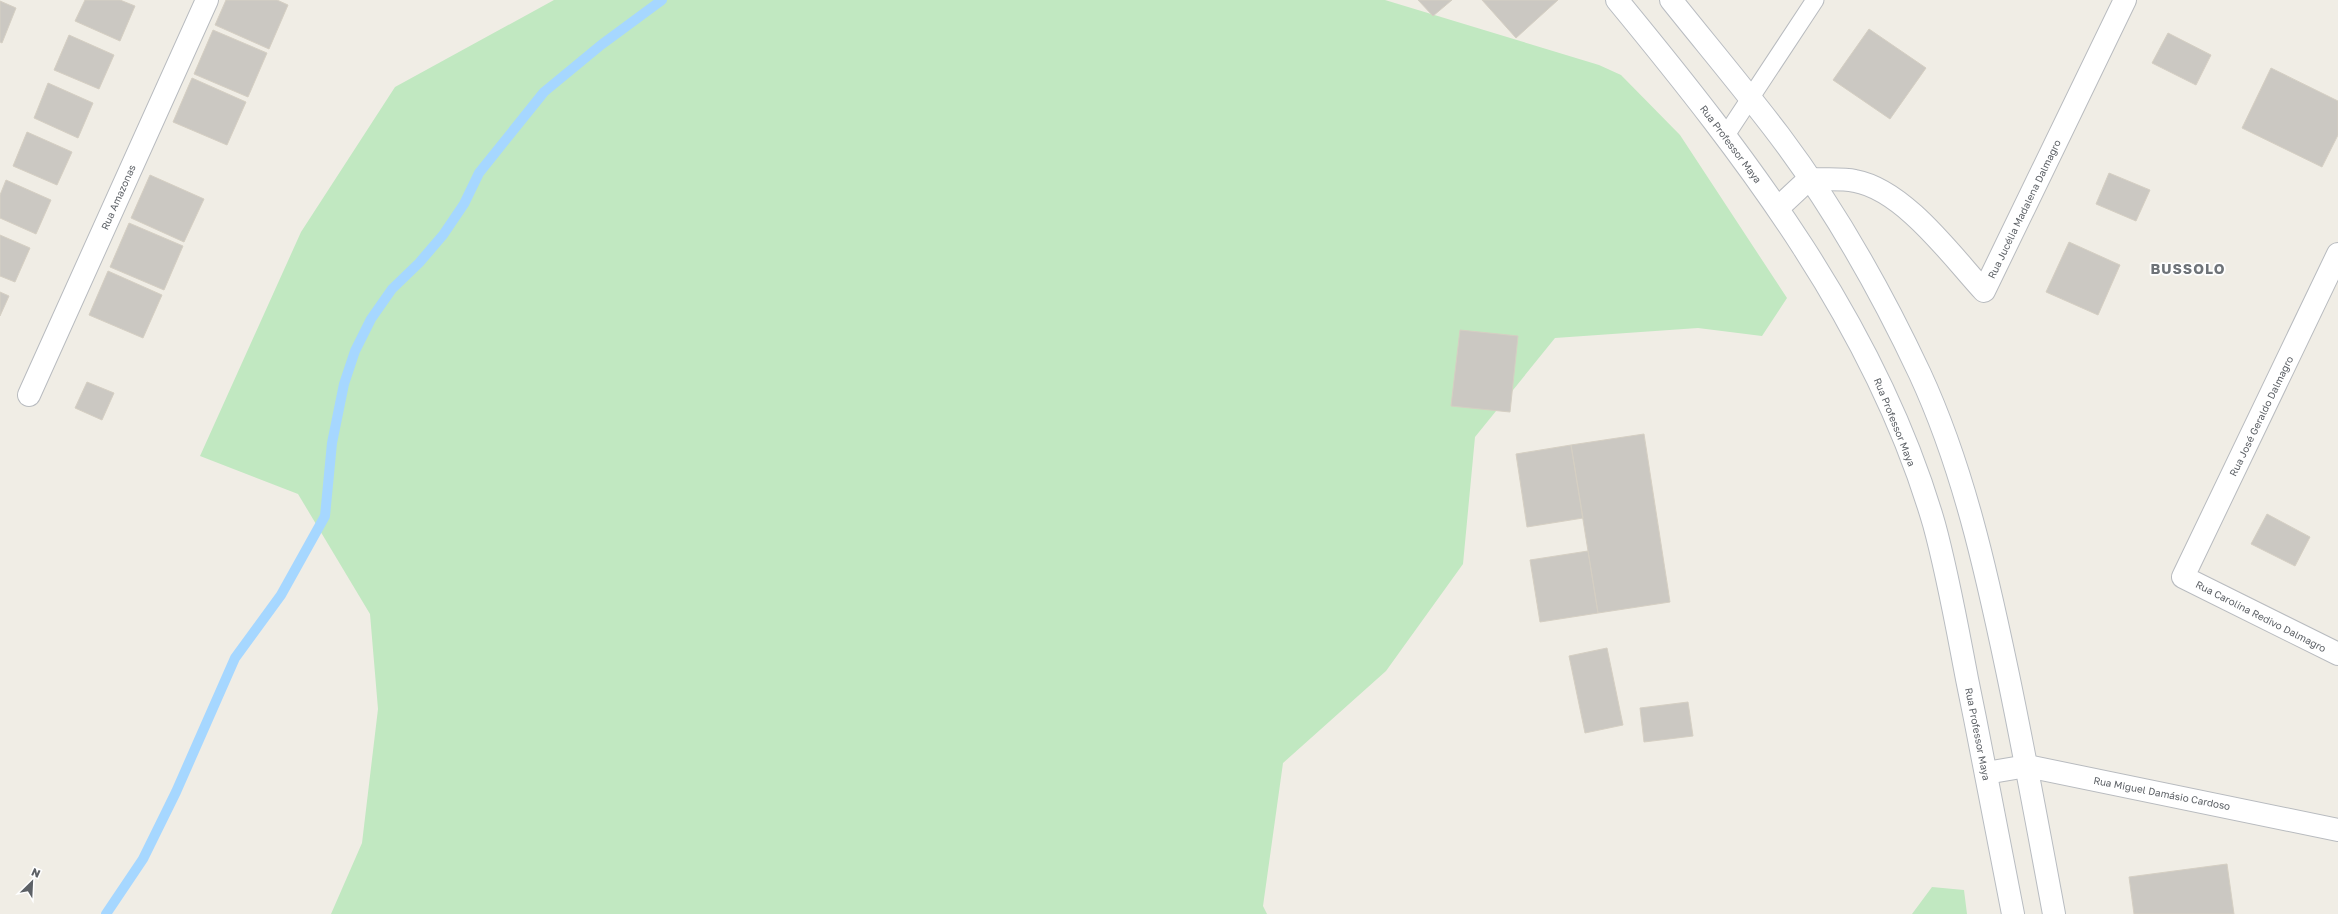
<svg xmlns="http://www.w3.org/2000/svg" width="2338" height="914" font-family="'Golos Text',sans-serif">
<rect width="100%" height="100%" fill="#f0ede5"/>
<path fill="#c1e8c1" d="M554,0H1385L1599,65L1621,75L1680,135L1787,298L1762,336L1698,328L1555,338L1475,437L1463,564L1386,671L1283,763L1263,906L1267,914H331L362,843L378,709L370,614L298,494L200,456L301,232L395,87Z
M1932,887L1964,890L1967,914H1912Z"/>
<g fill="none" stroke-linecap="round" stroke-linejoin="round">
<path stroke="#a6d7ff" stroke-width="10" d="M106,914L143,859L176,792L235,658L281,595L325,516L332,443L344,384L355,351L371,319L392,289L419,263L443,235L464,204L479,173L544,92L601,45L662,0"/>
</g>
<path fill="#cbc8c2" stroke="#d5cfc3" d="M85,0H120L135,6L120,41L75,21Z
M226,0H277L288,5L269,49L215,25Z
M1418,0H1452L1433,16Z
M1482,0H1558L1516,38Z
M0,1L16,8L2,43L0,42Z
M1869,29L1926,68L1890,119L1833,80Z
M213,30L267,53L248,97L194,74Z
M2168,33L2211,55L2196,85L2152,63Z
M69,35L114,55L99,89L54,70Z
M2271,68L2338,101V135L2322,167L2242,128Z
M192,78L246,102L227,145L173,122Z
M48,83L93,103L78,138L34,118Z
M27,132L72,152L57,185L13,166Z
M2109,173L2150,190L2136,221L2096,204Z
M150,175L204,199L184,242L131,218Z
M6,180L51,200L36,234L0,218V195Z
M129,223L183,246L164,290L110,267Z
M0,235L30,248L15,282L0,276Z
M2069,242L2120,265L2098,315L2046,292Z
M108,271L162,295L143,338L89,315Z
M0,292L9,296L0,316Z
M1460,330L1518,336L1510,412L1451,406Z
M87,382L114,393L102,420L75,408Z
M1644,434L1670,602L1598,613L1571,445Z
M1571,445L1583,518L1527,527L1516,454Z
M2267,514L2310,537L2295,566L2251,544Z
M1588,551L1598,613L1540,622L1530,560Z
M1607,648L1623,725L1585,733L1569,656Z
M1688,702L1693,736L1644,742L1640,708Z
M2227,864L2234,914H2134L2129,877Z"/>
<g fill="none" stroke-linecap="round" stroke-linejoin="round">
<defs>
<path id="lane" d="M1726,135L1815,0"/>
<path id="street" d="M1778,208L1809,179C1824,180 1841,178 1855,181C1904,190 1951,255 1984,291L2125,0
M2338,254L2183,577L2338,654
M29,395L207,0
M1986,773L2027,766L2338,830"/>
<path id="secondary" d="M1617,0C1747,158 1876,324 1934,524C1948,575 1957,627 1967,679C1983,757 1998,835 2013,914
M1671,0C1707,45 1744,89 1779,135C1834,208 1881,291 1920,374C1963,467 1986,570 2007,670C2024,751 2039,833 2054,914"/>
</defs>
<use href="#lane" stroke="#b8bbbf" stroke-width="19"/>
<use href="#street" stroke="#b8bbbf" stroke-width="24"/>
<use href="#secondary" stroke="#b8bcc1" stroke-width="24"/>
<use href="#lane" stroke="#fff" stroke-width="17"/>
<use href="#street" stroke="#fff" stroke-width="22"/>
<use href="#secondary" stroke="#fff" stroke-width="22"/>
</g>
<g text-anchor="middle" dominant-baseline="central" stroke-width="3.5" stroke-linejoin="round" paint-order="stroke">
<g font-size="10" fill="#5d6166" stroke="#fff">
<text transform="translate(1731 144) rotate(53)">Rua Professor Maya</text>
<text transform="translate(118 197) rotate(-66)">Rua Amazonas</text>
<text transform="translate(2024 209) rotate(-64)">Rua Jucélia Madalena Dalmagro</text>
<text transform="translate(2261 416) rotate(-64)">Rua José Geraldo Dalmagro</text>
<text transform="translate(1895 422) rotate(68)">Rua Professor Maya</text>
<text transform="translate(2261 616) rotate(27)">Rua Carolina Redivo Dalmagro</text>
<text transform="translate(1978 734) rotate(79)">Rua Professor Maya</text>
<text transform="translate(2162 793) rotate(11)">Rua Miguel Damásio Cardoso</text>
</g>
<g font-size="14" font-weight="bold" letter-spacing="1" fill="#6e7378" stroke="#fff">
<text x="2188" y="268">BUSSOLO</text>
</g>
</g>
<g transform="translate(32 882) rotate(24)" stroke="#ffffff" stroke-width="3" paint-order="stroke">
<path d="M0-3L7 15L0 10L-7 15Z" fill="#5d6166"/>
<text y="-6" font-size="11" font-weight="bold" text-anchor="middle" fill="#5d6166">N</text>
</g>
</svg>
